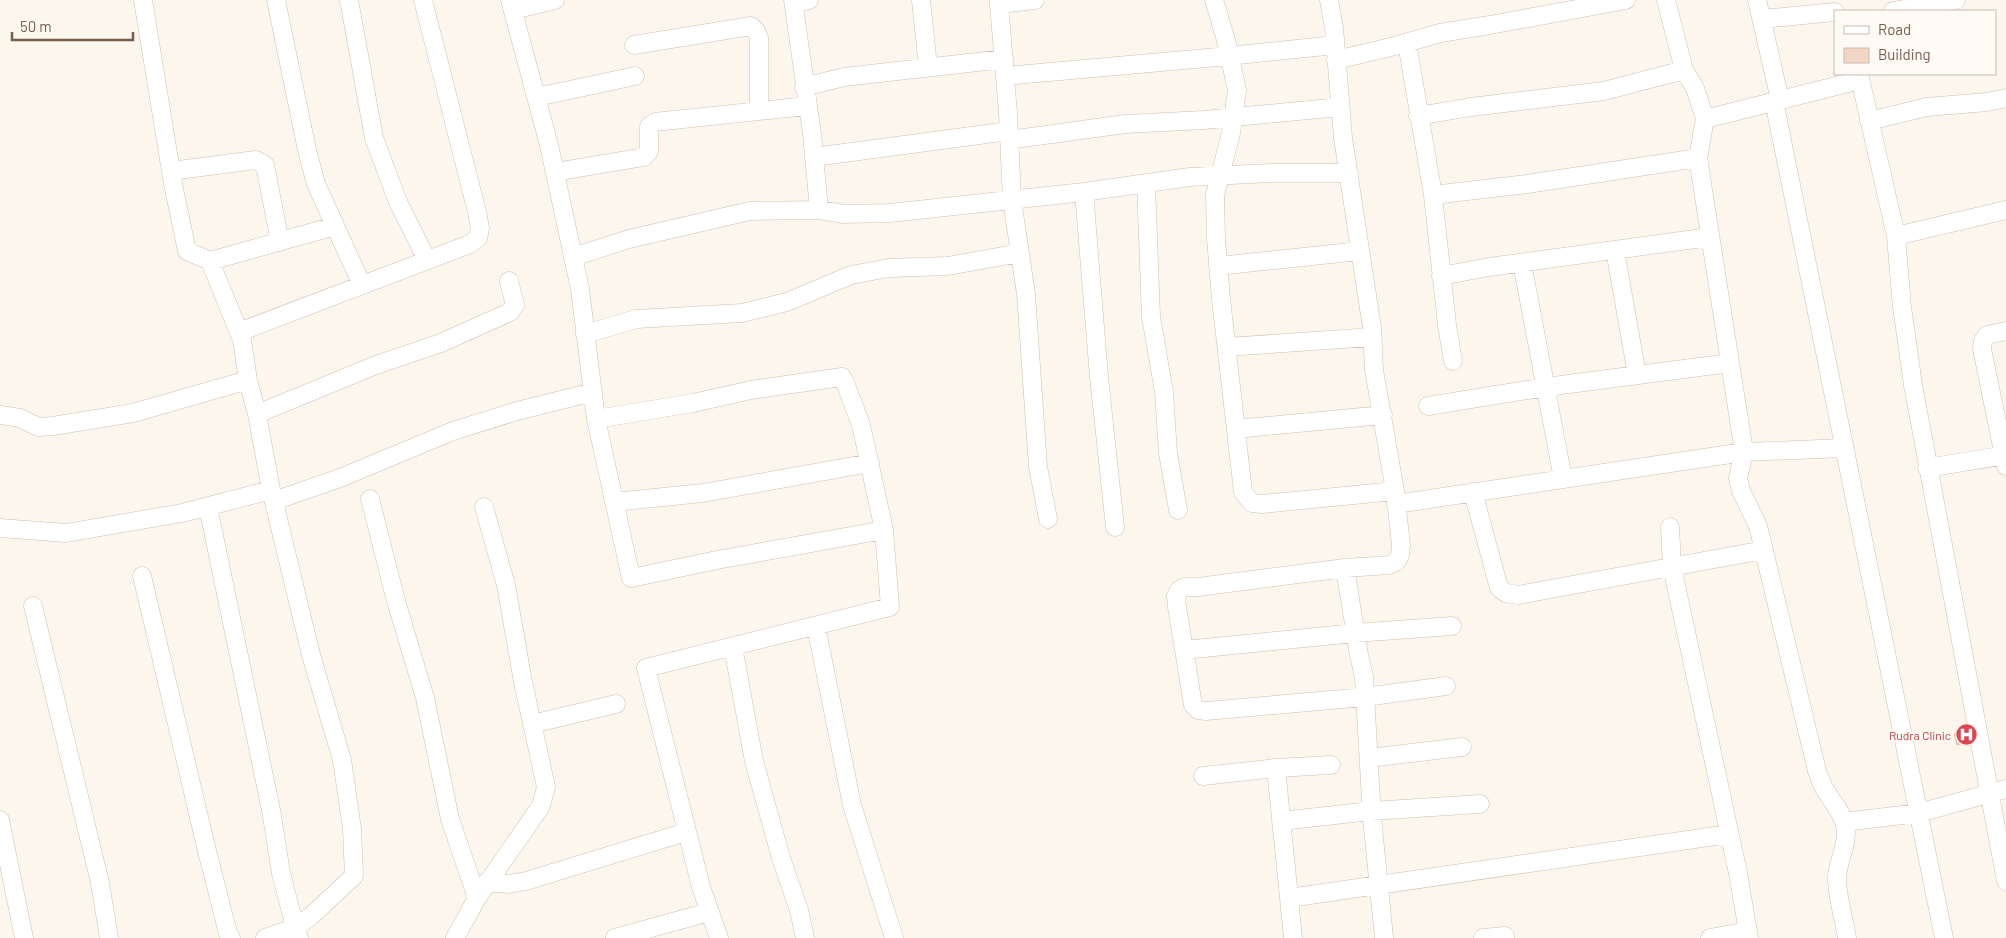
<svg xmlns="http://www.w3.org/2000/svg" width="2006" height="938" font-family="Barlow,sans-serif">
<rect width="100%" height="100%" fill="#fdf6ec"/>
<path fill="#f3d5c3" stroke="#e6bba3" d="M1973,728L1976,739L1957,745L1954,734Z"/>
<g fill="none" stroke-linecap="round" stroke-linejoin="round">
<defs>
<path id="minor" d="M143,0L173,184L187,251L210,261L242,340L248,380L257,414L271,490L311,655L342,760L352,829L354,876L311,916L295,928L299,938
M276,0L307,150L316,184L362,285
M349,0L374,138L398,202L427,260
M510,0L549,145L580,289L596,419L631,578L717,560L884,530
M793,0L812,134L819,210
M921,0L928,67
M999,0V4L1035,0
M1214,0L1226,40L1237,90L1231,133L1215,195L1216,238L1221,299L1243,492L1252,503L1262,504L1395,491
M1329,0L1334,28L1343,138L1372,328L1374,370L1395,491L1401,545L1400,555L1396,562L1389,565L1345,568L1359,655L1364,677L1372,818L1384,938
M1666,0L1684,70L1695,88L1705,119L1698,158L1744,452L1738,478L1741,491L1758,526L1817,771C1819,776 1821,783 1824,788C1831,801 1842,811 1845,825C1849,844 1838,859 1837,877C1837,897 1844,919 1847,938
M1757,0L1780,100
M794,4L809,0
M999,4L1008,113L1012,200L1026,294L1038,467L1048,519
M513,10L555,0
M1893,11L1956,0
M1762,19L1835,12
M1407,43L1433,195L1447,325L1453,361
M634,45L751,26L756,31L759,38V111
M1336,60L1395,46L1440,33L1490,25L1626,0
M1859,74L1896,236L2006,210
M1005,76L1229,56L1335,45
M804,87L844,77L1004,59
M537,97L635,76
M1774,101L1944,938
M1418,116L1471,107L1604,91L1684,70
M1705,119L1860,80
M1869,121L1927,107L1987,102L2006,98
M1009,140L1125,124L1204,120L1340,107
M814,157L1009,131
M171,171L256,160L265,165L280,242
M555,172L644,157L649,151V127L655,122L807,106
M1146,184L1151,317L1164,392L1168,453L1178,510
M1084,192L1099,377L1115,527
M1433,195L1527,184L1698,158
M1896,236L1902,307L1913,385L2006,881
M1615,250L1637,375
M573,257L629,239L750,211L819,210L844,214L890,213L1084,192L1190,177L1271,173H1349
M210,261L335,226
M1522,263L1563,479
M1218,266L1360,251
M1441,276L1489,267L1710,237
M2006,331L1987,335L1983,341L1982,349L2006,466
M239,332L470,244L478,238L480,228L477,212L423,0
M585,334L636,319L742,313L787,302L851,275L889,268L948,266L1020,253
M1227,347L1372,337
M1428,406L1546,387L1730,363
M257,414L376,365L441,343L510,312L515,305L509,281
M0,415L20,418L38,427L53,426L133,413L248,380
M596,419L693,403L751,390L842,377L844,380L861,425L884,530L890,607L646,668L701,887L719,938
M1236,429L1383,415
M1927,468L2006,455
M1473,492L1499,588L1506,593L1518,595L1764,550
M370,499L396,601L425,698L450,819L477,898
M274,501L340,478L453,431L517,411L593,392
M614,502L703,493L870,463
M1396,504L1744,452L1845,448
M208,507L271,810L281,873L295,928L265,938
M1670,527L1672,567L1738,873L1749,938
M0,528L66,533L182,513L271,490
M1345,568L1198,587H1185L1179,590L1176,596L1177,607L1193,705L1198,710L1206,711L1365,697L1446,686
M142,576L207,851L228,933L231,938
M33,606L100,883L109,938
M816,626L852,805L894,938
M733,647L754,761L781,858L799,910L805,938
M1184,650L1355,633L1452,626
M532,724L616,704
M1369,758L1462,747
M1276,768L1331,765
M1203,776L1276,768L1293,938
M0,820L24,938
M1281,821L1371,811L1480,804
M1844,822L1919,813L2006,789
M487,882L509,884L526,881L686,832
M1289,898L1729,834
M455,938L477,898L541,806L546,787L523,682L506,585L484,507
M615,938L709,912
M1483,938L1505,936
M1710,938L1748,931"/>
</defs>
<use href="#minor" stroke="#d1beb0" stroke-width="19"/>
<use href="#minor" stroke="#fff" stroke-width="18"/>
</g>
<defs>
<symbol id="hospital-disc" viewBox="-11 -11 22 22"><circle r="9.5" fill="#e0444e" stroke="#fffaf3"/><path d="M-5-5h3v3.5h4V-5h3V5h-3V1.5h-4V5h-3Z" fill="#fff"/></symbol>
</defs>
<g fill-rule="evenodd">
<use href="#hospital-disc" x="1954" y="722" width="25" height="25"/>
</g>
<g text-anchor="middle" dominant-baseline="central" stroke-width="4.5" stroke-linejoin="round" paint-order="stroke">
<g font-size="12" fill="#be3a42" stroke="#fffaf3" text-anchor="end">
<text x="1951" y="735">Rudra Clinic</text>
</g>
</g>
<rect x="1834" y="10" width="162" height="65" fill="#fffaf3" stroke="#cabbb1"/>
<rect x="1844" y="26" width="25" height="8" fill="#ffffff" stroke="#cabbb1"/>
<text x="1878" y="35" font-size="15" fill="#7a5c4d">Road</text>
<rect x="1844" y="48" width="25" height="15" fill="#f3d5c3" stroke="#cabbb1"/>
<text x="1878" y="60" font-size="15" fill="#7a5c4d">Building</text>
<path d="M12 32v8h121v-8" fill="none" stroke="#7a5c4d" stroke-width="2.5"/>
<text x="20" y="32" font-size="15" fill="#7a5c4d" stroke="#fffaf3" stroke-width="4" paint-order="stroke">50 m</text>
</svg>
